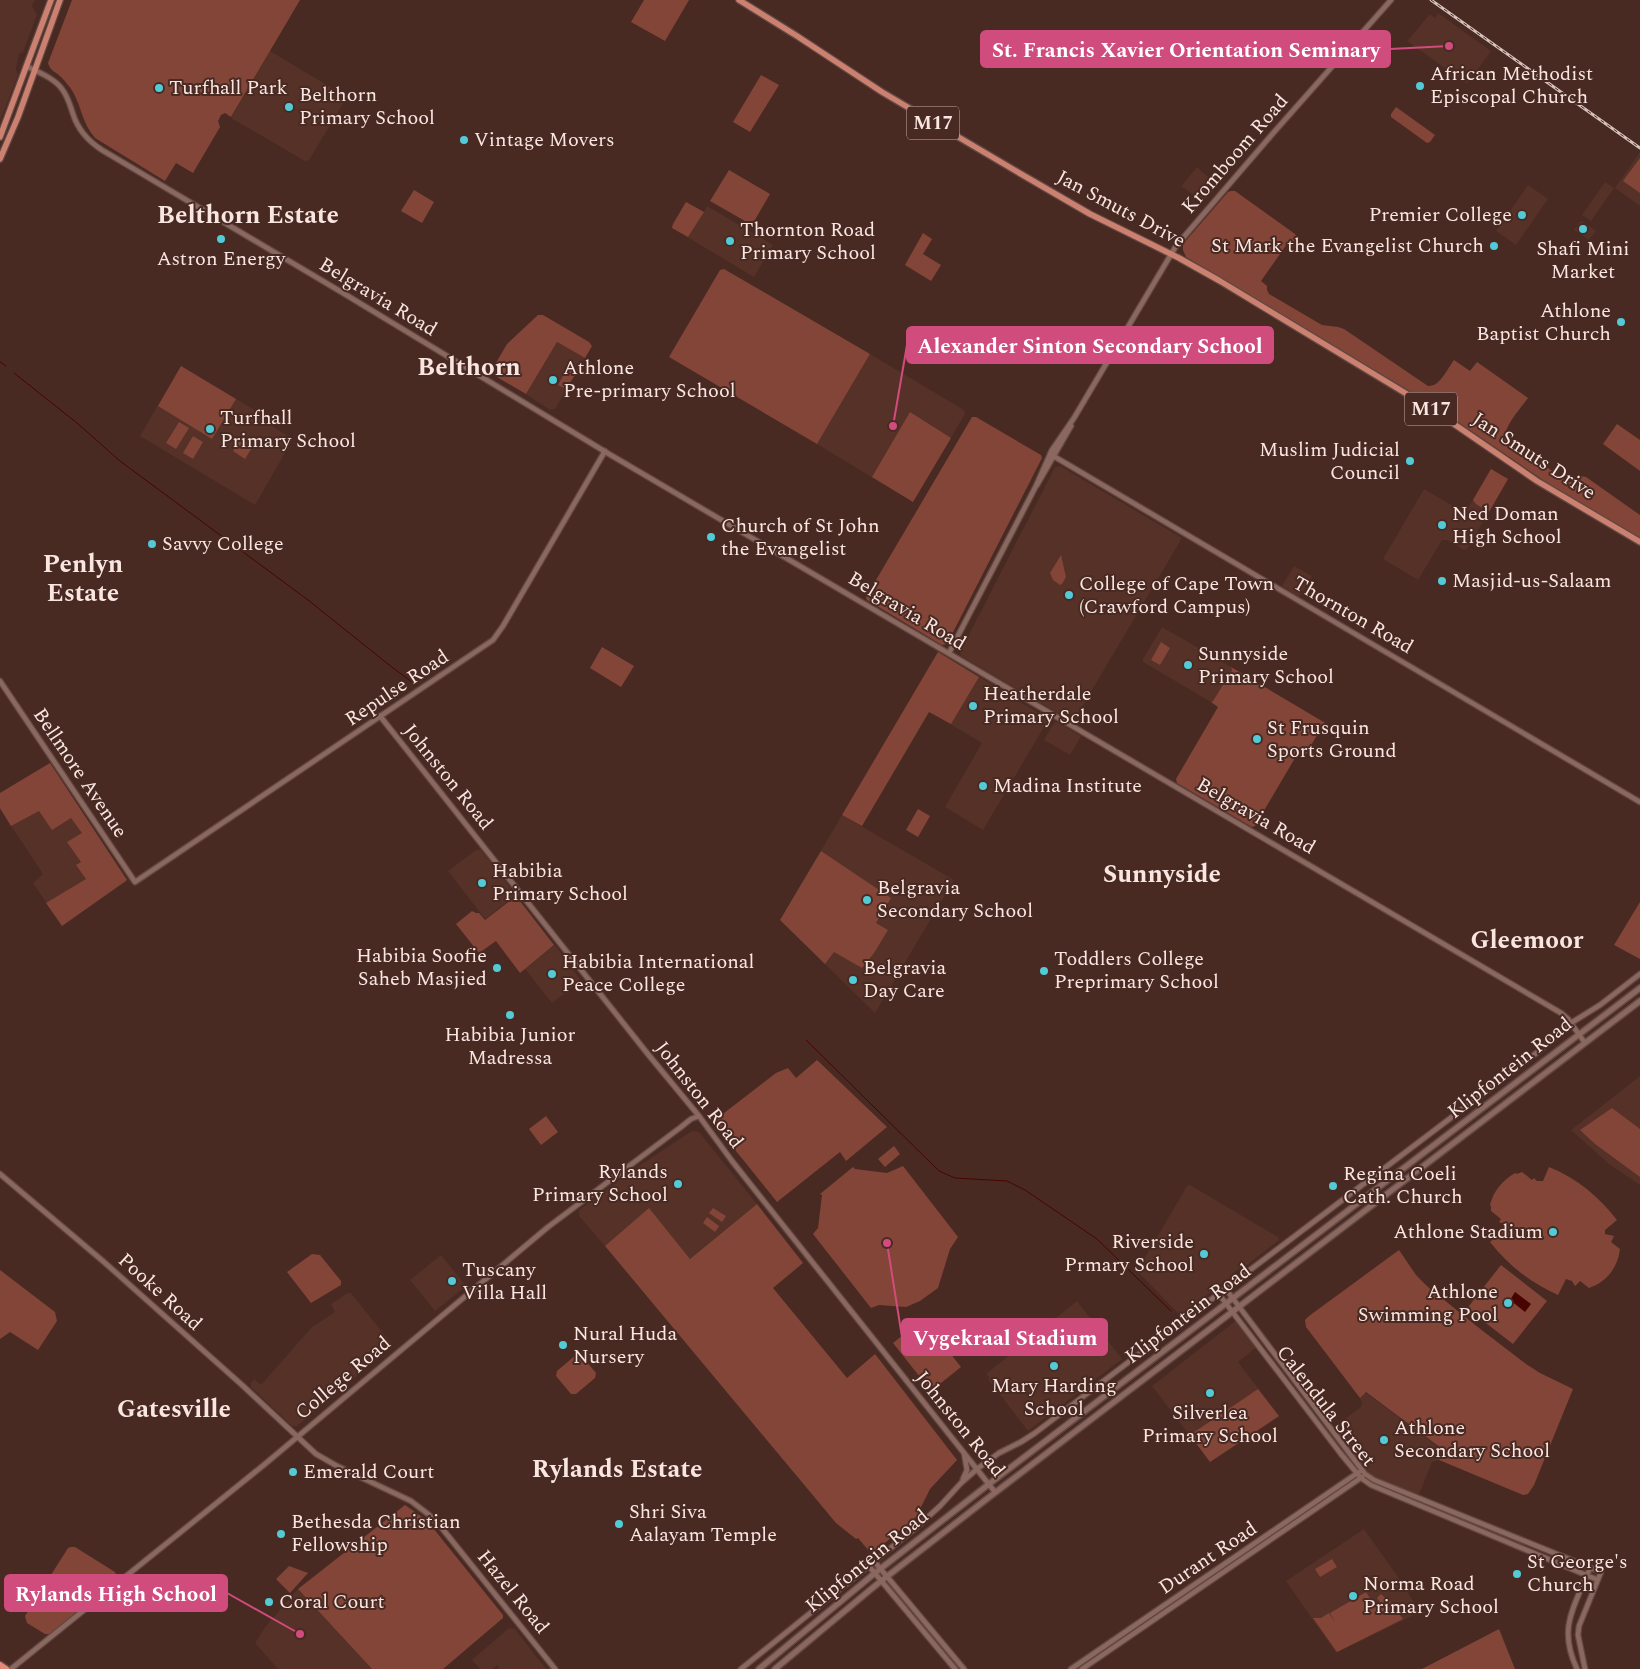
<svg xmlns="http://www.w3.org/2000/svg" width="1640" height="1669" font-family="Spectral,serif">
<rect width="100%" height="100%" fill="#482a23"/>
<path fill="#553128" d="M0,0H35L32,6L37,15L23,52L19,54L16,69L18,75L0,121Z
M1438,13L1491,51L1467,84L1407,41L1430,14L1435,18Z
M270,51L347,97L309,160L305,161L231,118Z
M1640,152V206L1615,188Z
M1197,167L1218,186L1203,202L1181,186Z
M1605,182L1614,188L1591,221L1582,215Z
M1528,185L1548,199L1516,245L1496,231Z
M686,202L704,212L707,206L773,245L754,277L672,228L673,224Z
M1582,221L1596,231L1589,240L1574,230L1580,222Z
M557,342L585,358L555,409L550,410L526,394Z
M870,354L964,410L965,414L913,502L817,444Z
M181,366L268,418L266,422L293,439L255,505L140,436Z
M1060,466L1182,538L1073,722L961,656L960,652L1055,467Z
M1491,469L1508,479L1467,549L1464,550L1447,540H1442L1418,580L1383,559L1424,489L1465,513Z
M1294,566L1312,576L1299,597L1282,586Z
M1162,627L1231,667L1232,670L1213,701L1211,702L1143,662V659Z
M938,652L1045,717L1047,722L983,830L945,807L982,743L910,700Z
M1057,722L1081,736L1070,755L1044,740L1054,723Z
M50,763L127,881L62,926L33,883L43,874L0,809V793Z
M842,815L954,880L875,1013L780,920Z
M476,850H481L516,895L485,919L448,871Z
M555,945L579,978V982L552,1003L525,969Z
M1640,1076V1185L1609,1164L1571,1130Z
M692,1131L699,1132L757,1204L690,1259L649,1209L605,1246L579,1216V1210L642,1164Z
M1190,1185L1278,1237L1279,1240L1242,1269L1240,1268L1232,1274V1276L1180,1315L1137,1271L1187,1186Z
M441,1255L466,1286L435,1311L410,1280Z
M348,1293H351L391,1343L390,1348L297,1426H292L251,1387V1383L254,1379L261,1385L312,1327L335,1312L331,1304Z
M1077,1301L1122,1359L1061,1406L1059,1405L1055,1408V1410L1028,1431L988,1379L990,1378L986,1374Z
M1238,1319L1259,1345L1238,1362L1279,1416L1210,1462L1152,1386Z
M1365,1392L1445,1452L1439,1460L1432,1462L1418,1497L1365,1474L1331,1429L1361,1407L1362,1403L1360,1398Z
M1364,1529L1396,1574L1420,1612L1336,1653L1286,1581Z
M298,1589L372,1669H278L255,1643L266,1626Z
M509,1628L515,1629L546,1669H499L497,1665L493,1669H480L472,1660Z"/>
<path fill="#834537" d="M72,0H300L231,117L225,113L221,115L218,121L220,127L193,173L176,163L165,181L95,138C82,123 82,108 73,92C70,87 65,81 61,77C55,71 51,72 48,63Z
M644,0H689L665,41L631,22Z
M761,75L779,85L750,132L733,122Z
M1396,107L1435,135L1430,142L1427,143L1391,117V114Z
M1640,158V193L1623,181Z
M729,170L770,194L752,225L710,201Z
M414,190L434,202L422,223L401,211Z
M1231,191H1235L1295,234C1298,240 1296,243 1293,247L1287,244L1261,281L1267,286V290L1269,294L1322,325L1338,327L1344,329L1428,386C1440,387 1447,369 1454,360L1470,371L1477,362L1528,398C1521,408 1502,428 1506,439L1568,482H1574L1580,476L1586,477L1640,515V538L1546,482L1433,405L1186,257L1183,250V244L1228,192Z
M686,202L704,212L688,237L672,228L673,224Z
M923,233L932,239L923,254L941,265L931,281L905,265Z
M724,269L870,354L817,444L669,357L720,270Z
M538,315H543L589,342L592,346L585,358L557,342L526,394L490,373L507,344Z
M569,365L578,370L566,389L558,385Z
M181,366L236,399L212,439L158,406Z
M910,412L951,438L913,502L872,477Z
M972,417H976L1041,455L1042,458L947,644L942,645L867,600L866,597Z
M179,422L189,428L176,449L166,443Z
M1617,424L1640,440V471L1603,444Z
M193,436L203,442L193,459L183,453Z
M240,439L253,446L245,459L233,451Z
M1491,469L1508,479L1489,512L1476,504L1473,500Z
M1061,555L1066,577L1062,584L1060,585L1053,580L1050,573Z
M1161,642L1170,648L1160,665L1151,660Z
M602,647L634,666L621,687L590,668Z
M938,652L979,677L951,724L929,712L862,826L842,815Z
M1231,667L1327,724L1323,725L1306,754V758L1300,756L1295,758L1255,826L1252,827L1177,783L1176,779L1218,707L1211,702L1213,701L1232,670Z
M50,763L127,880L62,926L46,903L86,879L76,865L81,862L67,842L82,833L71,818L52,830L39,811L11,826L0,808V793Z
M918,809L930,816L918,837L906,830Z
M821,851L891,898L876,923L888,930L874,953L862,968L834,952L825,964L780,920Z
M516,896L554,945L520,973L496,941L479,953L456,924L472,911L476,913H479L485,920Z
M1640,902V959L1614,945Z
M817,1060L887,1127L846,1161L840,1152L777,1202L715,1125V1120L776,1073L788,1068L796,1078Z
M1612,1108L1640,1129V1177L1595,1144L1580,1130Z
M546,1116L558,1132L541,1145L529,1129Z
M894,1146L900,1154L885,1167L878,1159Z
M903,1166L958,1237L950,1249L938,1288L920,1301L906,1307L879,1305L871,1308L813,1234L818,1228L822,1195L820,1194L853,1167L855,1169L887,1173Z
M1549,1167C1577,1178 1599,1197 1617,1220L1605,1230V1234L1614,1236L1611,1242L1620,1249C1618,1267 1607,1282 1589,1288L1580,1281L1575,1286L1572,1281L1566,1279L1558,1295C1530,1282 1509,1266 1490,1242L1504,1230L1503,1224L1499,1222L1501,1219L1491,1211V1206L1490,1205C1494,1190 1502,1181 1515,1173L1517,1174L1522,1172L1532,1180L1534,1178L1537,1181H1543Z
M757,1204L803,1263L773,1288L847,1378L875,1354L957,1460L930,1489L916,1517L874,1552L869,1551L858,1538L856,1539L836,1523L605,1246L649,1208L690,1259Z
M713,1208L726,1216L722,1222L709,1213Z
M707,1217L719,1226L715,1232L703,1223Z
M1399,1250L1416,1275L1428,1287L1479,1328L1526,1364L1540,1373L1573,1389L1534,1485L1528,1494L1523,1495L1439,1460L1445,1451L1366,1392L1360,1398L1306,1327L1305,1320L1309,1316Z
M312,1254L320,1255L341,1281V1285L311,1303L287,1272Z
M1501,1265L1547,1301L1513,1344L1469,1310V1306Z
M0,1270L55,1312L57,1321L38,1350L10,1332L0,1339Z
M923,1319L961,1367L931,1391L893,1343Z
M577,1354L581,1355L596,1373L595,1378L576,1394H571L556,1376L557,1371Z
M1258,1389L1279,1416L1210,1462L1190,1435Z
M405,1505L422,1517L433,1528L503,1615V1618L443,1669H372L298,1589Z
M71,1547H75L115,1572L117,1577L114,1581L50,1634H45L27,1623L25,1616L68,1548Z
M1332,1559L1337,1567L1320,1577L1315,1569Z
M289,1566L308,1573L290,1593L276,1579Z
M1366,1592L1375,1606L1380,1602L1377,1598L1381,1594L1391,1603L1403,1619L1337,1652L1313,1618H1321L1329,1613L1335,1622L1330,1613Z
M1499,1629L1515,1669H1422Z"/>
<path fill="#480400" d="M1515,1292L1531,1304L1525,1312L1510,1300Z"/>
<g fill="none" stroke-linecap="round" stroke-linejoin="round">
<path stroke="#480400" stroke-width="1" d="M0,362L6,366
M14,373L77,423L120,461L308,600L393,668L416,685
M806,1040L939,1171L955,1178L1007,1181L1025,1190L1097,1239L1171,1311"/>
<defs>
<path id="tertiary" d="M26,66C38,72 54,78 62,89C68,97 70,105 73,114C78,130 88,141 102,150L343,293L609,454L1561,1013L1568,1019L1585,1043
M1050,454L1640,802
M1037,485L1071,426
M949,653L1036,486L1052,450L1074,418L1176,246L1275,131L1391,0
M0,681L135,882L493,640L503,626L605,451
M380,716L647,1053L699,1116L732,1161L995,1492
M0,1174L104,1262L242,1385L316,1454L337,1466L411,1501L428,1514L441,1527L555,1669
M1225,1288L1365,1474L1374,1480L1601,1572L1579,1626L1578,1635L1585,1669
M1218,1293L1341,1454L1361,1478L1371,1485L1598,1580
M963,1479L967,1470L964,1453
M874,1561L964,1669
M868,1565L955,1669
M11,1669L265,1464L548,1227L681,1127L691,1119L699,1116
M741,1669L918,1526L940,1506L961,1483L977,1469L999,1453L1021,1442L1035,1433L1539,1051L1571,1023L1600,1005L1640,974
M1071,1669L1359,1472
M1082,1669L1362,1477
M1577,1669C1557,1627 1575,1606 1590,1568"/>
<path id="secondary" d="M759,1669L875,1573L989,1484L1640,988
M775,1669L876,1585L988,1498L1640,1001"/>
<path id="primary" d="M739,0L797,36L882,92L1016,171L1090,214L1179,258L1220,281L1435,411L1537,481L1640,542
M0,137L51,0
M0,159L18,117L60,0"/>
<path id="trunk" d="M0,1665L6,1669"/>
</defs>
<use href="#tertiary" stroke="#624843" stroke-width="7"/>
<use href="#secondary" stroke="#624843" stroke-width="8"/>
<use href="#primary" stroke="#624843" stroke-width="8"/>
<use href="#trunk" stroke="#624843" stroke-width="9"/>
<use href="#tertiary" stroke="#8b685f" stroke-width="4.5"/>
<use href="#secondary" stroke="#8b685f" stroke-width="5"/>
<use href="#primary" stroke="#cc8170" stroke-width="5.5"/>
<use href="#trunk" stroke="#e28a76" stroke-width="6"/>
<defs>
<path id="rail" d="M1431,0L1640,148"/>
</defs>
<use href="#rail" stroke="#d7c1bb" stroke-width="3"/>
<use href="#rail" stroke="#482a23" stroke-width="1" stroke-dasharray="4" stroke-linecap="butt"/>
</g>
<g fill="#52cbd7" stroke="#482a23" stroke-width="2">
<circle cx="1420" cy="86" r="5"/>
<circle cx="159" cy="88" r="5"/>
<circle cx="289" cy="107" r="5"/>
<circle cx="464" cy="140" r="5"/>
<circle cx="1522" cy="215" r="5"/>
<circle cx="1583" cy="229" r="5"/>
<circle cx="221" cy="239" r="5"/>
<circle cx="730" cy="241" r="5"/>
<circle cx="1494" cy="246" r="5"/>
<circle cx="1621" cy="322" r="5"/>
<circle cx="553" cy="380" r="5"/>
<circle cx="210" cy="429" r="5"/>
<circle cx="1410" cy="461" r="5"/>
<circle cx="1442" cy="525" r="5"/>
<circle cx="711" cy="537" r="5"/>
<circle cx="152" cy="544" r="5"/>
<circle cx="1442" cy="581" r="5"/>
<circle cx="1069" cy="595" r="5"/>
<circle cx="1188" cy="665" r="5"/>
<circle cx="973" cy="706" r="5"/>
<circle cx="1257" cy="739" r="5"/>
<circle cx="983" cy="786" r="5"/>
<circle cx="482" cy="883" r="5"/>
<circle cx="867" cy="900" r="5"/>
<circle cx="497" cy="968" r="5"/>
<circle cx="1044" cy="971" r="5"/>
<circle cx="552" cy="974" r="5"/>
<circle cx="853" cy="980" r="5"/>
<circle cx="510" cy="1015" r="5"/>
<circle cx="678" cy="1184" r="5"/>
<circle cx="1333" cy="1186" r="5"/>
<circle cx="1553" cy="1232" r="5"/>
<circle cx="1204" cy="1254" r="5"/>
<circle cx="452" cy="1281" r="5"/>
<circle cx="1508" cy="1303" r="5"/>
<circle cx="563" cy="1345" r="5"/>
<circle cx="1054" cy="1366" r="5"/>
<circle cx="1210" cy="1393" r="5"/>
<circle cx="1384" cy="1440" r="5"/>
<circle cx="293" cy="1472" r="5"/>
<circle cx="619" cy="1524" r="5"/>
<circle cx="281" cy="1534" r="5"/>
<circle cx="1517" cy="1574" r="5"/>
<circle cx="1353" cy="1596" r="5"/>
<circle cx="269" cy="1602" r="5"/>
</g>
<g text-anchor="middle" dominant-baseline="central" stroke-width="4" stroke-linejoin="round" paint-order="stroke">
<g fill="#482a23" stroke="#c5aea8" stroke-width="1">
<rect x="907" y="106.5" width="52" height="33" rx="4"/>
<rect x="1405" y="392.5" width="52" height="33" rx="4"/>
</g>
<g font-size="19" font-weight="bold" fill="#fae6e1">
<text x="933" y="123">M17</text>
<text x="1431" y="409">M17</text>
</g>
<g font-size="20" fill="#fae6e1" stroke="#482a23" text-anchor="start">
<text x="1430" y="74">African Methodist<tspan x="1430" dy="23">Episcopal Church</tspan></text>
<text x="169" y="88">Turfhall Park</text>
<text x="299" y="95">Belthorn<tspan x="299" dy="23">Primary School</tspan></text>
<text x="474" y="140">Vintage Movers</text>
<text x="1512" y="215" text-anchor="end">Premier College</text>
<text x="740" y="230">Thornton Road<tspan x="740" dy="23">Primary School</tspan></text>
<text x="1484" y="246" text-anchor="end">St Mark the Evangelist Church</text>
<text x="1583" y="249" text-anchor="middle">Shafi Mini<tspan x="1583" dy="23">Market</tspan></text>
<text x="221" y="259" text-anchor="middle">Astron Energy</text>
<text x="1611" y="311" text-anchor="end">Athlone<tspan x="1611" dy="23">Baptist Church</tspan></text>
<text x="563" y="368">Athlone<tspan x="563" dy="23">Pre-primary School</tspan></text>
<text x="220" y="418">Turfhall<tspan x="220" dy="23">Primary School</tspan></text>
<text x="1400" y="450" text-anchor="end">Muslim Judicial<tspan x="1400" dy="23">Council</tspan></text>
<text x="1452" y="514">Ned Doman<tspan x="1452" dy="23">High School</tspan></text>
<text x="721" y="526">Church of St John<tspan x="721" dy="23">the Evangelist</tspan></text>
<text x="162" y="544">Savvy College</text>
<text x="1452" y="581">Masjid-us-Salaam</text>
<text x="1079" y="584">College of Cape Town<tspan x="1079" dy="23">(Crawford Campus)</tspan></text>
<text x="1198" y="654">Sunnyside<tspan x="1198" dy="23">Primary School</tspan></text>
<text x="983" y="694">Heatherdale<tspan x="983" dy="23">Primary School</tspan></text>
<text x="1267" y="728">St Frusquin<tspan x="1267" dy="23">Sports Ground</tspan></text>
<text x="993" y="786">Madina Institute</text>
<text x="492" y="871">Habibia<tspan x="492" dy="23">Primary School</tspan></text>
<text x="877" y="888">Belgravia<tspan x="877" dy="23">Secondary School</tspan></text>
<text x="487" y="956" text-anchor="end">Habibia Soofie<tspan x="487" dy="23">Saheb Masjied</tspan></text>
<text x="1054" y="959">Toddlers College<tspan x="1054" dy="23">Preprimary School</tspan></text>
<text x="562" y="962">Habibia International<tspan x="562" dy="23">Peace College</tspan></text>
<text x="863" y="968">Belgravia<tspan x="863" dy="23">Day Care</tspan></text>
<text x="510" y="1035" text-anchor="middle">Habibia Junior<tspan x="510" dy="23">Madressa</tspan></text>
<text x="668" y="1172" text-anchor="end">Rylands<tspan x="668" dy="23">Primary School</tspan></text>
<text x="1343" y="1174">Regina Coeli<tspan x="1343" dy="23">Cath. Church</tspan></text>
<text x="1543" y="1232" text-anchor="end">Athlone Stadium</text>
<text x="1194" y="1242" text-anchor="end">Riverside<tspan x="1194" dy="23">Prmary School</tspan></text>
<text x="462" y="1270">Tuscany<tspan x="462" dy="23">Villa Hall</tspan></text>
<text x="1498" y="1292" text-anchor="end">Athlone<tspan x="1498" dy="23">Swimming Pool</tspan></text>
<text x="573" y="1334">Nural Huda<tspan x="573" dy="23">Nursery</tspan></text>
<text x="1054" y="1386" text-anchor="middle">Mary Harding<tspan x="1054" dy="23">School</tspan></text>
<text x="1210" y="1413" text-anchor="middle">Silverlea<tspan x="1210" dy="23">Primary School</tspan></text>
<text x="1394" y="1428">Athlone<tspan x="1394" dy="23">Secondary School</tspan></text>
<text x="303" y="1472">Emerald Court</text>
<text x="629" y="1512">Shri Siva<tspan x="629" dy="23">Aalayam Temple</tspan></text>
<text x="291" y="1522">Bethesda Christian<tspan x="291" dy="23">Fellowship</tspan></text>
<text x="1527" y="1562">St George's<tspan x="1527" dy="23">Church</tspan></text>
<text x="1363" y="1584">Norma Road<tspan x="1363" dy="23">Primary School</tspan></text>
<text x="279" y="1602">Coral Court</text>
</g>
<g font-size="20" fill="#fae6e1" stroke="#482a23">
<text transform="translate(1235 154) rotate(-49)">Kromboom Road</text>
<text transform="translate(1121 209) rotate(28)">Jan Smuts Drive</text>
<text transform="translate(378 297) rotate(31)">Belgravia Road</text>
<text transform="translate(1534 456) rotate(33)">Jan Smuts Drive</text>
<text transform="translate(907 611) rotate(31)">Belgravia Road</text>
<text transform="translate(1353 615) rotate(30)">Thornton Road</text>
<text transform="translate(397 688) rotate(-34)">Repulse Road</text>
<text transform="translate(80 773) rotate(56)">Bellmore Avenue</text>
<text transform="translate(448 777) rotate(51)">Johnston Road</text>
<text transform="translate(1256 816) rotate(30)">Belgravia Road</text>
<text transform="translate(1510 1068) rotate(-38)">Klipfontein Road</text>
<text transform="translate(699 1095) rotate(52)">Johnston Road</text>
<text transform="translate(160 1292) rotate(42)">Pooke Road</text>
<text transform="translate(1188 1314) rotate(-37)">Klipfontein Road</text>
<text transform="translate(343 1378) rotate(-40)">College Road</text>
<text transform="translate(1326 1406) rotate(52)">Calendula Street</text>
<text transform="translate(960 1424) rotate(51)">Johnston Road</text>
<text transform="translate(1208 1558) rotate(-34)">Durant Road</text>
<text transform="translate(867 1561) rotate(-39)">Klipfontein Road</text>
<text transform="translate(513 1592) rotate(51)">Hazel Road</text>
</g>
<g font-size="25" font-weight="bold" fill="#fae6e1" stroke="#482a23">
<text x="248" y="216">Belthorn Estate</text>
<text x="469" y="368">Belthorn</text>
<text x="83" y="565">Penlyn<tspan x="83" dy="29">Estate</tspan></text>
<text x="1162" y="875">Sunnyside</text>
<text x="1527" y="941">Gleemoor</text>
<text x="174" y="1410">Gatesville</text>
<text x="617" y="1470">Rylands Estate</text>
</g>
</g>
<path fill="none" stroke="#d04c7c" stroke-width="2" d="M1449 46L1390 49M893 426L907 345M887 1243L902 1337M300 1634L227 1593"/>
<g fill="#d04c7c" stroke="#482a23" stroke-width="2">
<circle cx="1449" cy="46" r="5"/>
<circle cx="893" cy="426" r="5"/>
<circle cx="887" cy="1243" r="5"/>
<circle cx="300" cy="1634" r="5"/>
</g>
<g fill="#d04c7c" stroke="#d04c7c" stroke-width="2">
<rect x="981" y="31" width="409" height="36" rx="5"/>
<rect x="907" y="327" width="366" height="36" rx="5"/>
<rect x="902" y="1319" width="205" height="36" rx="5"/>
<rect x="5" y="1575" width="222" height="36" rx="5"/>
</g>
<g font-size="21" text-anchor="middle" font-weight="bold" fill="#fff">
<text x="1186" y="57">St. Francis Xavier Orientation Seminary</text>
<text x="1090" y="353">Alexander Sinton Secondary School</text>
<text x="1005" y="1345">Vygekraal Stadium</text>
<text x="116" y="1601">Rylands High School</text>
</g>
</svg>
